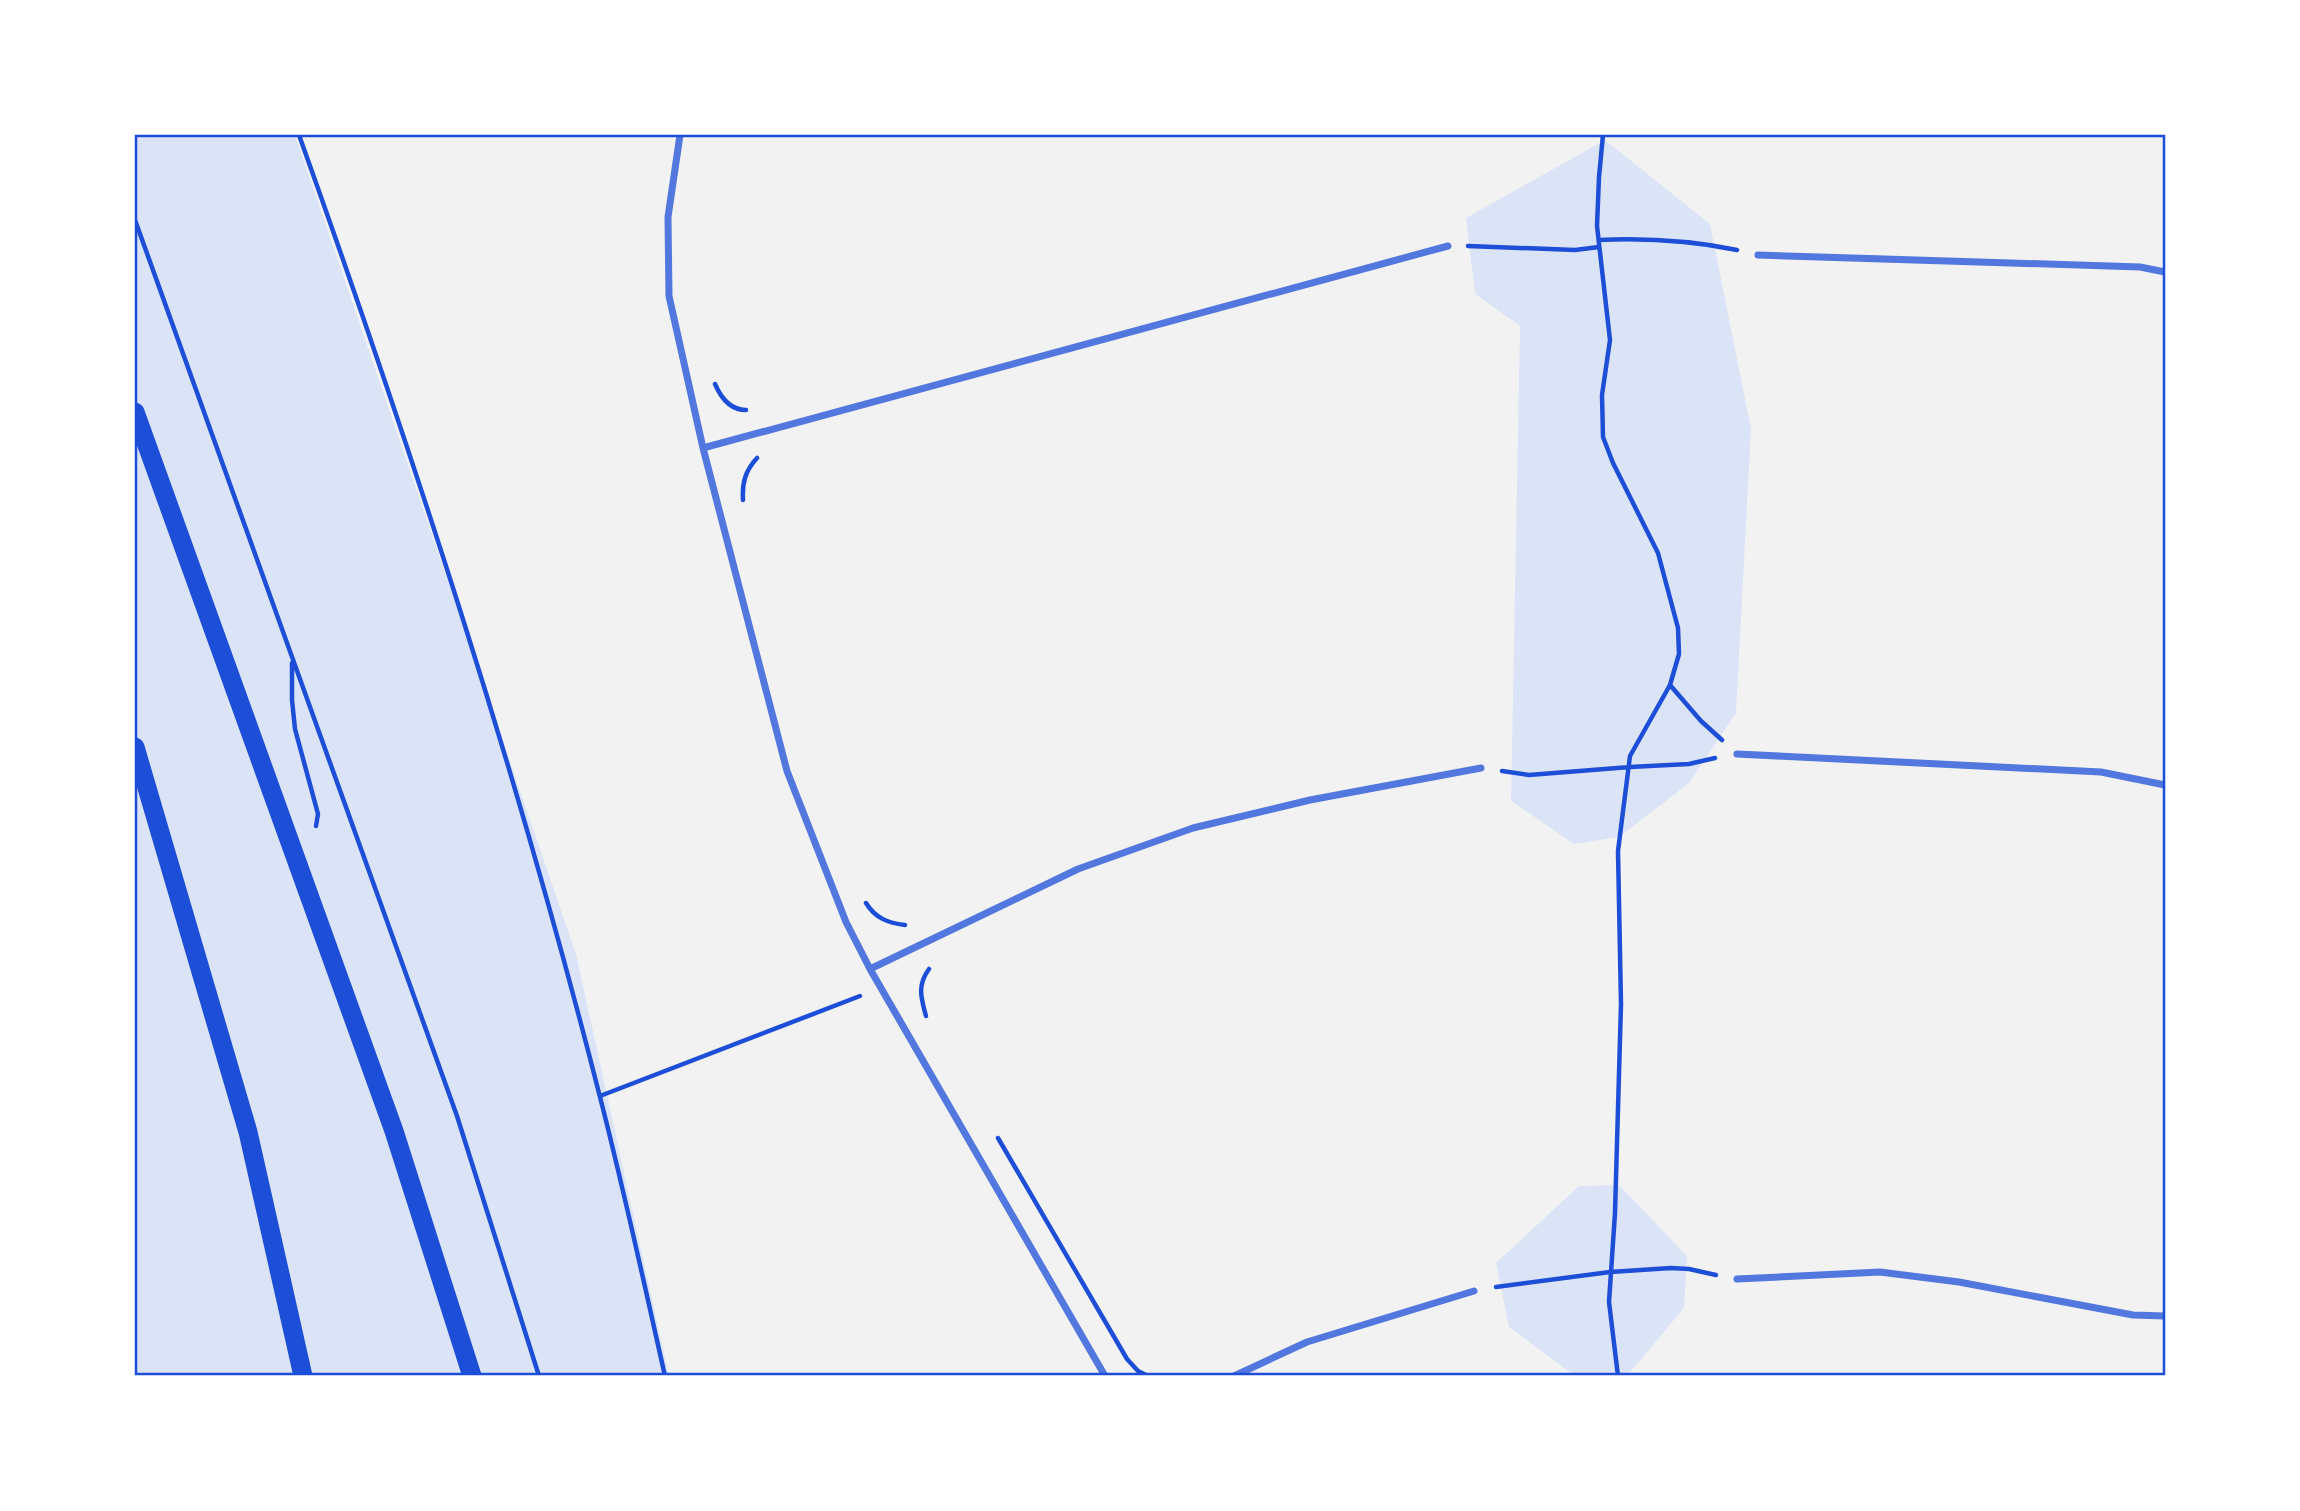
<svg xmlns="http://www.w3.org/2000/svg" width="2300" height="1511" font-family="'Golos Text',sans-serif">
<rect width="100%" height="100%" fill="#f2f2f2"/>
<path fill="#dbe4f7" d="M135,135H295L576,954L669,1376H135Z
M1605,140L1710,224L1751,429L1736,713L1689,783L1619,837L1574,844L1511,801L1520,326L1475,294L1466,218Z
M1619,1185L1687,1256L1684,1308L1627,1376H1575L1509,1327L1496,1263L1579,1186Z"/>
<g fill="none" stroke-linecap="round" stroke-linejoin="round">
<path stroke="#1d4ed8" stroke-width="4.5" d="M299,135C412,451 517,771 600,1097C624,1190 644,1283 665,1376
M1603,135L1599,177L1597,226L1610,340L1602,395L1603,437L1613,463L1658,553L1678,628L1679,654L1670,685L1630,756L1618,851L1621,1004L1615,1213L1609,1302L1618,1376
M135,220L457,1116L539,1376
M1599,240C1644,238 1693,241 1737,250
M1468,246L1575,250L1599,247
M715,384C721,398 730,410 746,410
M743,500C742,483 745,471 757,458
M292,663V700L295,729L318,814L316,826
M1670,685L1701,721L1722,740
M1502,771L1529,775L1630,767L1689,764L1715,758
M866,903C875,918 888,923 905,925
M926,1016C921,998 917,985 929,969
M600,1096L860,996
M998,1138L1127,1359L1138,1371L1148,1376
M1496,1287L1610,1272L1671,1268L1689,1269L1716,1275
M1176,1376H1181"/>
<path stroke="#5277de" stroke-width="7" d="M680,135L668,217L669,296L703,448L787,771L846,922L870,969L1105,1376
M1758,255L2140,267L2165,272
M703,448L1448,246
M1737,754L2101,772L2165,785
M870,969L1078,869L1193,828L1310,800L1481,768
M1737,1279L1880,1272L1959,1282L2133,1315L2165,1316
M1234,1376L1307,1342L1474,1291"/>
<path stroke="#1d4ed8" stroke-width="19" d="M135,412L394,1131L472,1376
M135,747L248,1132L303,1376"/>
</g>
<rect width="2300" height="1511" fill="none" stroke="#ffffff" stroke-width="273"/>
<rect x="136" y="136" width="2028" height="1238" fill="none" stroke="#1d4ed8" stroke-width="2.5"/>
</svg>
